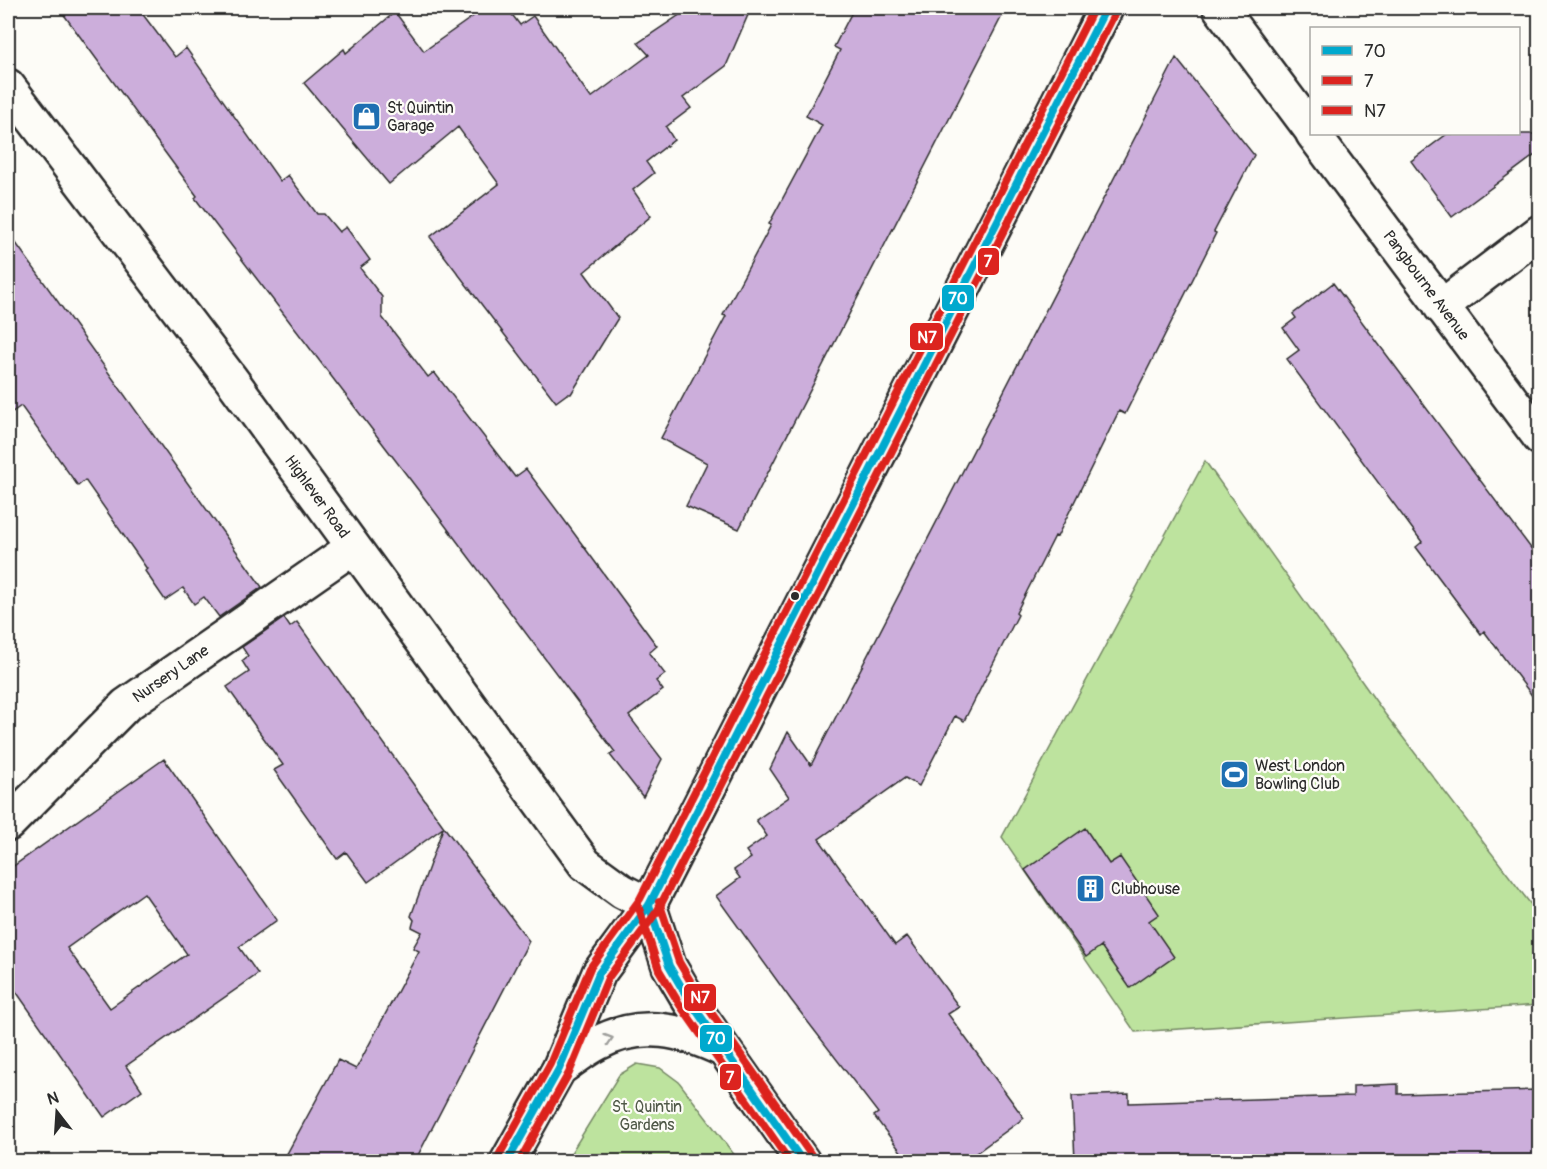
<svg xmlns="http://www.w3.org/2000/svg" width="1547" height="1169" font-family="Pangolin,sans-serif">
<rect width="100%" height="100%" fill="#fdfcf7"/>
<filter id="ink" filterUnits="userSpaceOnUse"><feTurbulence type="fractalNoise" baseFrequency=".0167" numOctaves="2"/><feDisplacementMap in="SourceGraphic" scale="12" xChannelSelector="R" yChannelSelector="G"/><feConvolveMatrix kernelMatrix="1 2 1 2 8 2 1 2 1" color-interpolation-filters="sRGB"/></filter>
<g filter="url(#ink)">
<path fill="#bde39e" stroke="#748764" stroke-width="1.5" d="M1205,461L1385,714L1539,915V1005L1135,1032L1002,837Z
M637,1064L660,1068L679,1082L739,1161H566L619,1075Z"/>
<path fill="#ccaedb" stroke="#2b2b2b" stroke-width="1.5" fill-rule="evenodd" d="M59,8H138L175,57L186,48L280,181L288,175L317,214H324L339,232L346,227L370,260L360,268L382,297V317L428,377L434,372L515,477L526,469L562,517L657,646L649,653L665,674L656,681L663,690L629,716L662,759L643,797L610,755L615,752L435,512L195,198L197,196Z
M485,8H507L520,25L533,16L591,98L649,55L638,43L690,8H751L726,66L683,98L691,108L666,127L674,140L646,162L654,173L633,190L651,216L584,272L618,318L571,394H567L556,402L430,237L499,184L458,127L389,184L304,83L344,49L346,53L395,12L424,51Z
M854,8H1006L739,529L686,506L707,463L661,438L726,316L723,315L771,225L769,224L822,125L806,116L840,50L834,47Z
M1176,58L1254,155L1214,232L1216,233L1125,414L1119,411L1057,537L1055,536L1016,613L1018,615L964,721L955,716L919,786L905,778L819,839L895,945L907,936L959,1007L948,1014L1024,1118L965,1161H908L874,1116L878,1113L791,1000L716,896L740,878L734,870L751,858L746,851L767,836L756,820L789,797L770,769L788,732L811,765Z
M1447,134H1539V152L1452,217L1411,161Z
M8,232L262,587L219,617L204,597L194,604L183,588L165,600L145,571L147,569L85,480L78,486L21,406L8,415Z
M1333,283L1539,559V705L1484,631L1481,634L1416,547L1422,542L1287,359L1299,350L1283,328L1296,318L1293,314Z
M284,618L290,627L297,622L444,827L529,941L415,1161H283L338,1060L356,1069L419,951L413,948L422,932L412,927L414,920L411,916L443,828L368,882L346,852L337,859L274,770L283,765L227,687L249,672L242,661L248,656L242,647Z
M164,759L277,920L239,947L258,974L126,1066L142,1090L104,1117L8,980V870ZM144,893L187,954L110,1008L67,948Z
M1085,828L1109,864L1120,857L1159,914L1149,921L1174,957L1130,988L1101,946L1086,957L1025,870Z
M1398,1084V1094L1539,1090V1161H1075L1072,1096L1129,1094V1103L1353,1096V1086Z"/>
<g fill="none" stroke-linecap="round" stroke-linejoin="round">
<defs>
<g id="street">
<path d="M1220,8L1312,131"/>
<path id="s1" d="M8,86L231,379L585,864L622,891L649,905"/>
<path id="s2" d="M1313,134L1540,438"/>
<path d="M1441,307L1540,232"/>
<path id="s3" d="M8,824L126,705L352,548"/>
</g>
<path id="secondary" d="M649,905L669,966L689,1000L803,1162
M559,1069C571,1061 584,1050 598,1043C642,1020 682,1030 724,1050
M507,1162L559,1069L599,973L649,905L1106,8"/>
</defs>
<use href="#street" stroke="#2b2b2b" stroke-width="38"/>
<use href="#secondary" stroke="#2b2b2b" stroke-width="38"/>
<use href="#street" stroke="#fdfcf7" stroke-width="33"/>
<use href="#secondary" stroke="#fdfcf7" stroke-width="33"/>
<defs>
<path id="bus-1" d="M649,905L669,966L689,1000L803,1162
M507,1162L559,1069L599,973L649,905L1106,8"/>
<path id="bus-2" d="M639,908L659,970L680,1005L790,1162
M519,1162L569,1073L608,978L658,910L1115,13"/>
<path id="bus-3" d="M659,902L679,962L698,994L812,1156
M498,1157L550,1064L590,968L640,899L1094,8"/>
</defs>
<use href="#bus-1" stroke="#fdfcf7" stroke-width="12"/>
<use href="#bus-2" stroke="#fdfcf7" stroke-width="12"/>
<use href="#bus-3" stroke="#fdfcf7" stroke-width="12"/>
<use href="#bus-1" stroke="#00a9ce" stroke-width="8"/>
<use href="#bus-2" stroke="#dc241f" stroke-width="8"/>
<use href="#bus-3" stroke="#dc241f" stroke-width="8"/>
</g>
<defs><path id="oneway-chevron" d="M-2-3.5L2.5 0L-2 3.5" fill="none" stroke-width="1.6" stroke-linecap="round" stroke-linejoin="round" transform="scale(1.5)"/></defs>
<use stroke="#9e9e9b" href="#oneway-chevron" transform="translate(609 1039) rotate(-18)"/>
</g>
<defs>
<symbol id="shop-square" viewBox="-11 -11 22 22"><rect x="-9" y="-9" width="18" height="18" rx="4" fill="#1f6fb2" stroke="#fdfcf7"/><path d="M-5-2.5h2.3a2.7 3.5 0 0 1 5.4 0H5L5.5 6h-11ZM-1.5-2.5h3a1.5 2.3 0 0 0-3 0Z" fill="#fff"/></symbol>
<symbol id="stadium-square" viewBox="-11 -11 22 22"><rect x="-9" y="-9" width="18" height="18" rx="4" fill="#1f6fb2" stroke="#fdfcf7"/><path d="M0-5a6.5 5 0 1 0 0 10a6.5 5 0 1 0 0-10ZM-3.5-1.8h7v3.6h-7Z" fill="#fff"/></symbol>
<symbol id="building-square" viewBox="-11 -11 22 22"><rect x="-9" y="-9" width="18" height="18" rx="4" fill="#1f6fb2" stroke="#fdfcf7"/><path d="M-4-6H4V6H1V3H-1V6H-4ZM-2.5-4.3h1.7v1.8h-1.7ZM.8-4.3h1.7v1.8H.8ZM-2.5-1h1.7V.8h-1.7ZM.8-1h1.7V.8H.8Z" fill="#fff"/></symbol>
</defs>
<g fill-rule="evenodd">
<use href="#shop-square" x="350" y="100" width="33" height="33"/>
<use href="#stadium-square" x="1218" y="758" width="33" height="33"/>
<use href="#building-square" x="1074" y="872" width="33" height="33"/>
</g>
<circle fill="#2b2b2b" stroke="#fdfcf7" stroke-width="2" cx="795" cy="596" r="5"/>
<g text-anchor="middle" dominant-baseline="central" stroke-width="4.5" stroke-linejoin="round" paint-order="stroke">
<g font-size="16" fill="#2b2b2b" stroke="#fdfcf7" text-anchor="start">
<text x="387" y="108">St Quintin<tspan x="387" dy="18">Garage</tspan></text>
<text x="1255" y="766">West London<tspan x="1255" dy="18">Bowling Club</tspan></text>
<text x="1111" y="889">Clubhouse</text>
</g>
<g font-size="16" fill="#2b2b2b" stroke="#fdfcf7">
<text stroke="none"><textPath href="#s2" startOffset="189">Pangbourne Avenue</textPath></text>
<text stroke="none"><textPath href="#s1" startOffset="514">Highlever Road</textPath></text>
<text stroke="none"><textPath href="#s3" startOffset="222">Nursery Lane</textPath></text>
</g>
<g font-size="16" fill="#505948" stroke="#fdfcf7">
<text x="647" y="1107">St. Quintin<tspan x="647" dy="18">Gardens</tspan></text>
</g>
</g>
<g stroke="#fdfcf7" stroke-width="2">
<rect x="977" y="247" width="23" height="29" rx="6" fill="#dc241f"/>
<rect x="941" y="284" width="34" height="28" rx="6" fill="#00a9ce"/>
<rect x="909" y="322" width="35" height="29" rx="6" fill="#dc241f"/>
<rect x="683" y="983" width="34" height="29" rx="6" fill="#dc241f"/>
<rect x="699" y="1024" width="34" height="29" rx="6" fill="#00a9ce"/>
<rect x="719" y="1063" width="23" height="28" rx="6" fill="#dc241f"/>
</g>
<g font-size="16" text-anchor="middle" font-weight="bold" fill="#fff">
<text x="988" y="267">7</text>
<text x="958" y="304">70</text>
<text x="927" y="343">N7</text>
<text x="700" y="1003">N7</text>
<text x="716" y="1044">70</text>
<text x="730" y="1083">7</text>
</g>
<rect width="1547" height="1169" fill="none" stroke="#fdfcf7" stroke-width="30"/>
<rect x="15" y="15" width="1517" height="1139" fill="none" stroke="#2b2b2b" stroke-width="2" filter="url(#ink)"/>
<rect x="1310" y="27" width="210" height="108" fill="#fdfcf7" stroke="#a9a8a5" stroke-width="1.5"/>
<rect x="1322" y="46" width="30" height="9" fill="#00a9ce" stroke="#a9a8a5" stroke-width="1.5"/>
<text x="1364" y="57" font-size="18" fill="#2b2b2b">70</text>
<rect x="1322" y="76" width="30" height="9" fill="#dc241f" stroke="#a9a8a5" stroke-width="1.5"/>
<text x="1364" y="87" font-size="18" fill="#2b2b2b">7</text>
<rect x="1322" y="106" width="30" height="9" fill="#dc241f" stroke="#a9a8a5" stroke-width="1.5"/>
<text x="1364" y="117" font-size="18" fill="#2b2b2b">N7</text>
<g transform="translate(57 1112) rotate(343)" stroke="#fdfcf7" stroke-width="4.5" paint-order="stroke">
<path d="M0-4.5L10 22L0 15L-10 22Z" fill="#2b2b2b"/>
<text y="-9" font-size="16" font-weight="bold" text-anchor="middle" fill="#2b2b2b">N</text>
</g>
</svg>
